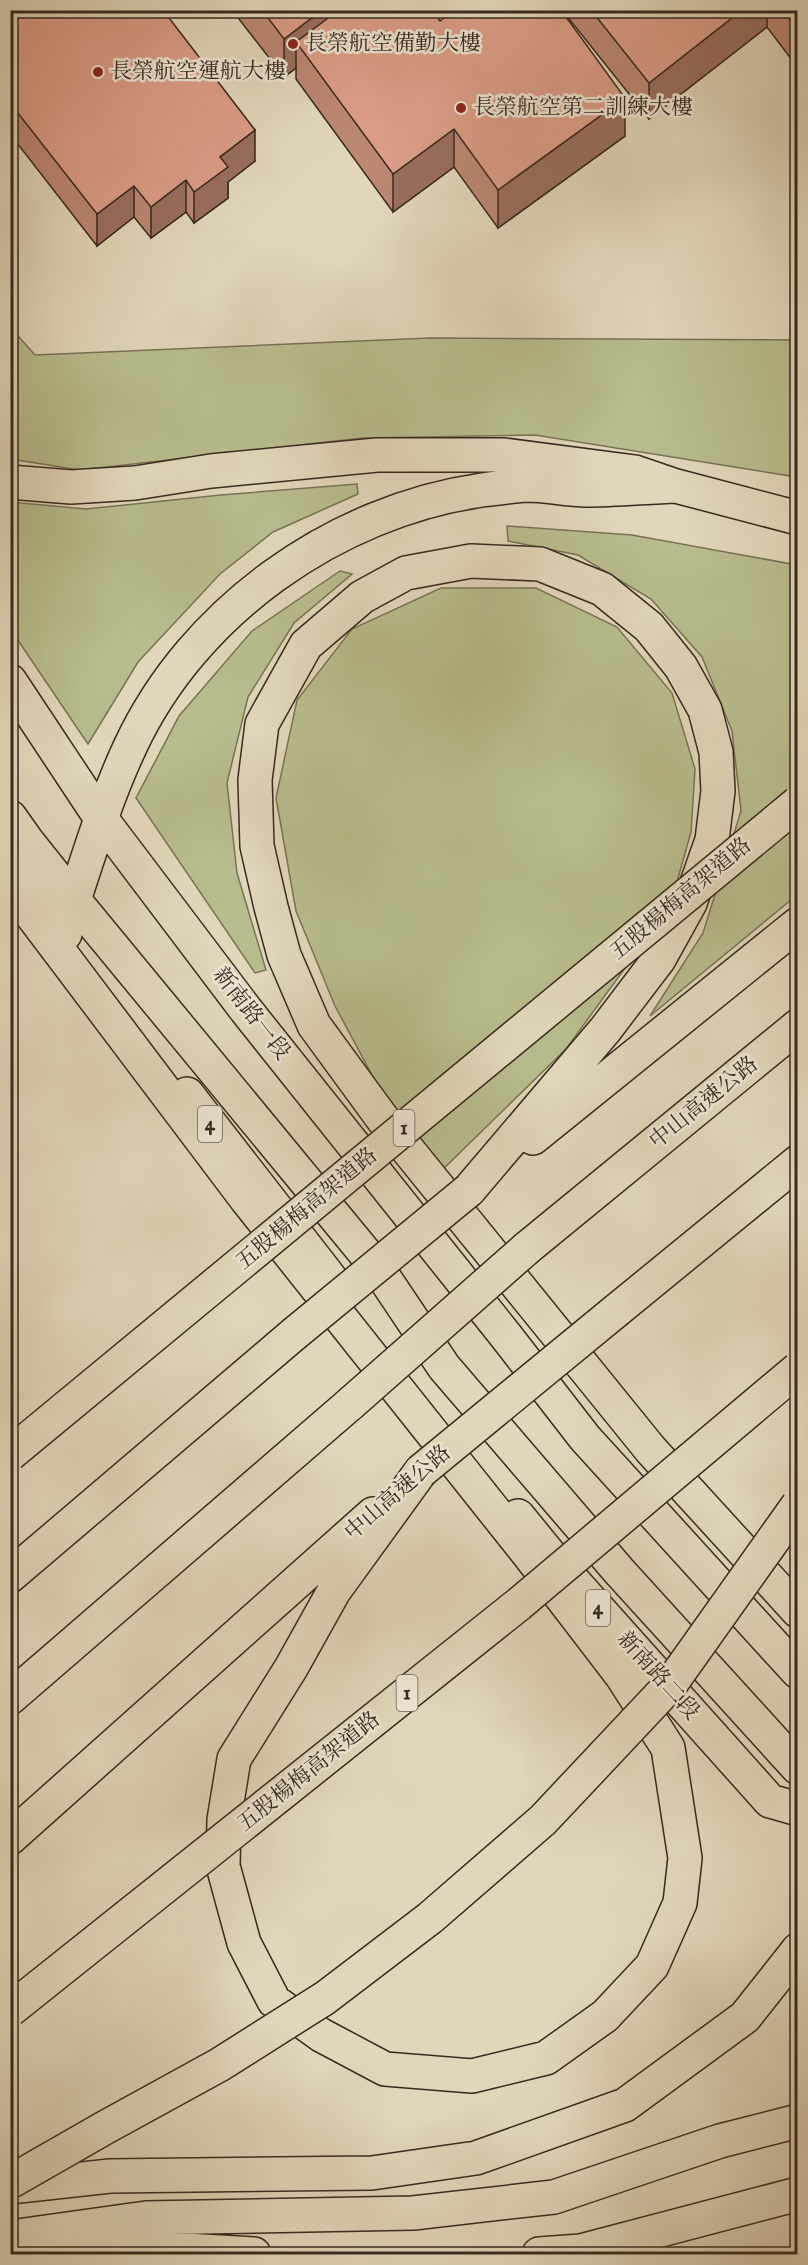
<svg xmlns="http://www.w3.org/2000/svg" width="808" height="2265" font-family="'IM FELL English','Noto Serif TC',serif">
<rect width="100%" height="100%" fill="#e1d6ba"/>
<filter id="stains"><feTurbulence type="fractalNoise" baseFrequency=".00333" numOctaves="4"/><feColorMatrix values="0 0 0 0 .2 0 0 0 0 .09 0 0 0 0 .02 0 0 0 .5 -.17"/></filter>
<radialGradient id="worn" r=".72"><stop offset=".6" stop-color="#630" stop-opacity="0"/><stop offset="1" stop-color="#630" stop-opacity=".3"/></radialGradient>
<path fill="#b8bc8c" stroke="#787356" stroke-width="1.5" d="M10,327L35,355L430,338L797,340V477L535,435L363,438L80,470L11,459Z
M357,484L358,494L273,532L220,574L138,662L88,744L11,630V502L86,509L221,495Z
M507,526L632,535L797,565V895L650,1016L703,933L741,811L732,731L702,657L651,599L578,555L508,541Z
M340,571L352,574L294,623L248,697L227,783L237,873L266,970L255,973L136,798L179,716L252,631Z
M441,588H536L617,627L672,693L695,769L691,832L675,889L628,964L566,1049L439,1173L380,1090L335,1006L296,911L276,798L297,700L352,629Z"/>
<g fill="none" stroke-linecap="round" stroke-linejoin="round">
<defs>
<path id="primary" d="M10,681L100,817L246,1010L506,1336L585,1438L798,1672
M10,817L27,841L74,900L379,1270L444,1367L619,1571L798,1768
M10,856L65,934
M187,1094L330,1278
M518,1516L549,1554L770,1801L798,1809"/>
<path id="highway" d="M10,482L71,487L135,483L211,471L377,455H504L635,472L676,486L798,518
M10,886L247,1200L530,1556L622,1676L668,1748L685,1858L680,1903L652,1966L605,2016L546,2058L472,2076L385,2069L321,2035L274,2001L244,1943L223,1866L224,1820L234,1759L291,1668L334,1591L421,1471
M74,900C91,848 107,796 130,747C193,611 335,511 482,490C497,488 512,486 527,485C547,485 566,490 586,490C616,490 646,487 676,486
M533,1138L798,924
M469,1190L605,1030L659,959L690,903L712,840L718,791L716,752L705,710L681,667L649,627L602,589L540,564L471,561L406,573L362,597L306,645L262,724L255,780L257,846L271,907L284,955L314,1025L382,1118L651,1450L798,1611
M527,1248L798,1026
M617,1310L798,1162
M10,1576L294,1334
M10,1698L350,1404
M10,1838L373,1514
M10,2187L110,2176L372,2173L476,2158L625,2105L745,2017L798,1950
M10,2237L146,2218L413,2213L554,2197L720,2141L798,2121
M66,2243L254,2254
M539,2254L581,2251L798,2194"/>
</defs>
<use href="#primary" stroke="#372a1f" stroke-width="36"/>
<use href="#highway" stroke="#372a1f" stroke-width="36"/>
<use href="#primary" stroke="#e1d6ba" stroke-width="33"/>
<use href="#highway" stroke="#e1d6ba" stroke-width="33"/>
<defs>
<path id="highway-bridge" d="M294,1334L469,1190
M350,1404L527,1248
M10,1454L798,803
M421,1471L617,1310
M10,2010L519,1604L798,1369
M10,2182L106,2127L219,2065L325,1998L430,1918L543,1820L670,1685L798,1505"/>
</defs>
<use href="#highway-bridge" stroke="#372a1f" stroke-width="36" stroke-linecap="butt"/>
<use href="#highway-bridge" stroke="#e1d6ba" stroke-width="33"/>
</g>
<path fill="#bc8773" stroke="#372a1f" stroke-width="1.5" d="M10,10L255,161L228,182V198L194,223L186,212L151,238L134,217L97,246L10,134Z
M232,10H432L440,21L625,136L498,228L454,167L393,212L296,79V68L284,77Z
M562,10H798V68L767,27L649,119Z"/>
<path fill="#996e5e" stroke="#372a1f" stroke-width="1.5" d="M322,10H371L296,42V68L284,77V39Z
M742,10H767V27L649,119V83Z
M625,98V136L498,228V190Z
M454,129V167L393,212V174Z
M255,130V161L228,182V198L194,223V192L220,157Z
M186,180V212L151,238V207Z
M134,186V217L97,246V214Z"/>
<path fill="#db9d86" stroke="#372a1f" stroke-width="1.5" d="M10,10H163L255,130L220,157L228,167L194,192L186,180L151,207L134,186L97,214L10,103Z
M262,10H322L284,39Z
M339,10H432L440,21L454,10H561L625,98L498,190L454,129L393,174L296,42Z
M591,10H742L649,83Z
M783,10H798V30Z"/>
<g fill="#8f2418" stroke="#ece4d2" stroke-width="2">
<circle cx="293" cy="44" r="6"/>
<circle cx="98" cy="72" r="6"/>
<circle cx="461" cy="108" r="6"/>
</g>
<g text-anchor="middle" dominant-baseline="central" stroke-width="5" stroke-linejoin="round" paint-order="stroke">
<g fill="#ece4d2" stroke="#6d6255" stroke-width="1.5">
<rect x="198" y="1106" width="24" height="36" rx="4.5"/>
<rect x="393.5" y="1110" width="21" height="36" rx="4.5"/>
<rect x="586" y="1590" width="24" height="36" rx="4.5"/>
<rect x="396.5" y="1675" width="21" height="36" rx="4.5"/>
</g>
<g font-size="21" font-weight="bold" fill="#372a1f">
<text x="210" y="1124">4</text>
<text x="404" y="1128">1</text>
<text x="598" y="1608">4</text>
<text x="407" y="1693">1</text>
</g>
<g font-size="22" fill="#372a1f" stroke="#ece4d2" text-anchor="start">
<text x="305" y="44">長榮航空備勤大樓</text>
<text x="110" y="72">長榮航空運航大樓</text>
<text x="473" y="108">長榮航空第二訓練大樓</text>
</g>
<g font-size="22" fill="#372a1f" stroke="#ece4d2">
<text transform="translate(681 899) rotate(-40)">五股楊梅高架道路</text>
<text transform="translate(251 1014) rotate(52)">新南路一段</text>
<text transform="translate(704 1103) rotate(-39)">中山高速公路</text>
<text transform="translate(307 1209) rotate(-40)">五股楊梅高架道路</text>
<text transform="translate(398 1493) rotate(-41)">中山高速公路</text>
<text transform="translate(658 1676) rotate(48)">新南路二段</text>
<text transform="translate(309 1772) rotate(-39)">五股楊梅高架道路</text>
</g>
</g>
<rect width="808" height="2265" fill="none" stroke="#e1d6ba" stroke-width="36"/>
<rect x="12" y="12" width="784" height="2241" fill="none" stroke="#372a1f" stroke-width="3"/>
<rect x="18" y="18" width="772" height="2229" fill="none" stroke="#372a1f" stroke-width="1.5"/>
<rect width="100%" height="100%" filter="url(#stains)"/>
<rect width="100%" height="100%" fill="url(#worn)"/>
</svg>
